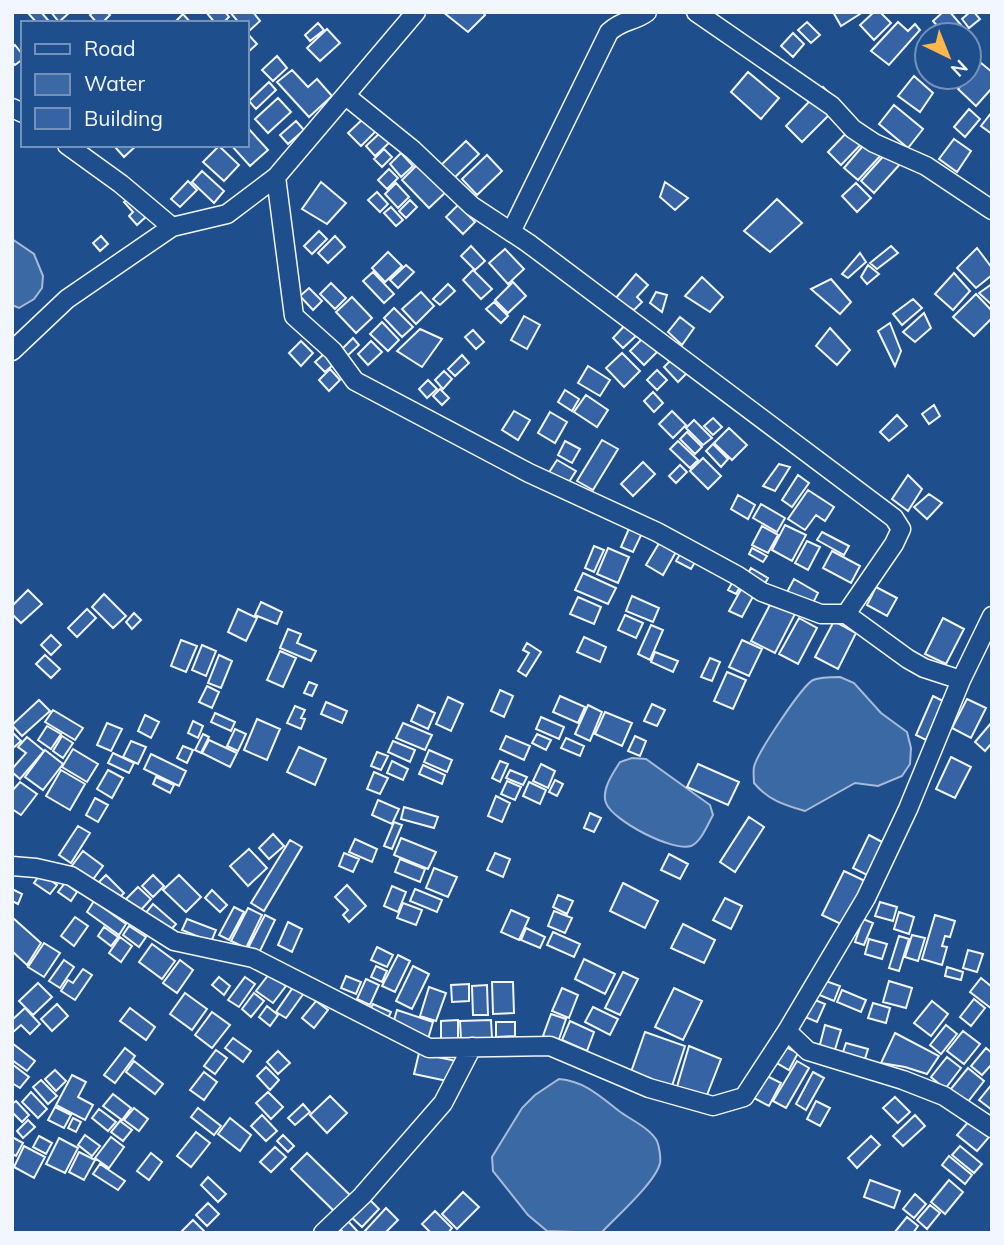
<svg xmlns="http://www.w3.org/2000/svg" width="1004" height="1245" font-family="Mulish,sans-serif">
<rect width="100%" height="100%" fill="#1f4e8c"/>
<path fill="#3b69a3" stroke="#a8bbd7" stroke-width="2" d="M12,239L34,254L43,276L42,288L34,299L19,308L12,305Z
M840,677L854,683L881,713L907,732L911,748L910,764L902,776L878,786L855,783L805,811C784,805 768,800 754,783C754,778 753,772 754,767C757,753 802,686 813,680C820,677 832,677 840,677Z
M632,758L646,759L710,805L713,815C708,824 701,842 691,846C673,852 613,821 606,803C601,790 613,773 620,762Z
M559,1079C584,1081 600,1096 619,1111C631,1120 650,1128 657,1141C659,1146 661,1157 660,1163C656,1182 615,1218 601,1233L547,1231L528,1215L493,1171L492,1157L522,1108L535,1095Z"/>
<path fill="#3563a3" stroke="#f2f6ff" stroke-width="2" d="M27,12H41L48,20L46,23H37Z
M51,12H70L59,22Z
M93,12H107L110,15L102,23H97L90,15Z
M206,12H225L229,17L223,23H215Z
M230,12H253L260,21L248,32L247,23H239Z
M443,12H483L485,15L468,32Z
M833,12H859L860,14L841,26Z
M874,12H880L891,23L874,40L860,25Z
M943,12H950L967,32L964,35H945L933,21Z
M970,12H974L980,19L969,28L962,19Z
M183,14L191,23H174Z
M807,22L820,35L811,43L798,30Z
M898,22L908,31L915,24L920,30L889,65L871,51Z
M318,23L324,30L310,41L305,35Z
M327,29L340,43L320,61L307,48Z
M247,33L257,44L247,53Z
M793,33L804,44L793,57L781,46Z
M15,45L23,55V59L15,65L12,62V48Z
M277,56L287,68L273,81L262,70Z
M981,63L992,72V88L976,106L958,89Z
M292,70L308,87L317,79L332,96L309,117L277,82Z
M748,72L779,98L761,119L731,92Z
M914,76L933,93L920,112L898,96Z
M269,82L276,90L256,109L249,101Z
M823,87L840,104L802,142L786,126Z
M278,98L291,112L268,133L255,119Z
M894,105L923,129L908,148L879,124Z
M969,109L980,119L965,137L954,127Z
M992,112V134L981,126Z
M365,117L377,130L361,146L348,133Z
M296,121L304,130L288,144L280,135Z
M854,125L867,138L841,165L828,152Z
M247,127L268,150L250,166L231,145H247Z
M382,131L391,141L375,156L366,146Z
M954,139L971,151L957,172L939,159Z
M466,141L479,154L450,182L437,169Z
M867,141L882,154L858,180L844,168Z
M117,145H137L124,157L115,147Z
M219,146L239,165L224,181L203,162Z
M384,149L392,157L382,167L374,159Z
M888,151L901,163L874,193L861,181Z
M401,153L413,166L401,177L390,164Z
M487,155L502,171L477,195L462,179Z
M421,161L448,190L429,208L402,180Z
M389,169L398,178L387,189L378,180Z
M202,171L224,191L214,203L192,182Z
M188,181L197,190L180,207L171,199Z
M321,182L346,203L327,224L302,209Z
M665,182L688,198L675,210L660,197Z
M396,183L409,197L398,208L385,194Z
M856,183L871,198L857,212L842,196Z
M377,192L388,204L380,212L368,200Z
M131,196L149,214L137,225L129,216L133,212L124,202Z
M777,199L802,223L770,252L744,231Z
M410,200L417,207L406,218L399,211Z
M458,205L475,222L463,234L446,217Z
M391,207L403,220L396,226L384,213Z
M319,231L327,239L312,254L304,246Z
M101,236L108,244L100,251L93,243Z
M335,236L345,247L328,263L318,253Z
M471,246L485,261L475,270L461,256Z
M891,246L898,253L877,269L870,263Z
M977,248L992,268V275L976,288L957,268Z
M505,249L524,269L508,284L489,263Z
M388,252L402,266L385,282L372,268Z
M860,253L866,262L848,278L842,274Z
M406,265L414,272L398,288L390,280Z
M868,265L879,274L867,284L861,277Z
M473,270L492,289L481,299L463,280Z
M373,272L394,294L384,303L363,281Z
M954,273L970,291L953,310L935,294Z
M636,274L648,285L637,297L642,302L634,310L615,299Z
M702,277L723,297L710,312L685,296Z
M831,279L851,302L840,314L811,289Z
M513,282L526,296L508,313L495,300Z
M331,283L346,298L335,309L320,294Z
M448,284L455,291L440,305L433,299Z
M992,284V305L979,293Z
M309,288L322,301L313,310L300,296Z
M421,292L434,306L416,324L402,309Z
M656,292L667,295L662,312L650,303Z
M976,294L992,311V318L974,336L953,317Z
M352,297L372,318L356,333L336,312Z
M913,299L922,308L902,325L893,314Z
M494,302L508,316L501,323L486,309Z
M394,308L413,327L402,337L384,318Z
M924,313L931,328L915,342L903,332Z
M524,316L540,325L527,349L511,340Z
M680,317L694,328L682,345L668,332Z
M382,322L399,340L388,351L370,334Z
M627,323L638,334L623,348L613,338Z
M890,323L901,351L895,366L878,331Z
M830,328L850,350L837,365L816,346Z
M420,329L442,339L422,367L397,351Z
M473,330L484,342L476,349L465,337Z
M646,335L660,349L644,365L630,351Z
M353,338L359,345L347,356L341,350Z
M301,341L313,353L301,366L289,353Z
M371,341L382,352L368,365L358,354Z
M325,353L335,363L325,372L315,362Z
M622,353L640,371L624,387L606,368Z
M462,355L469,363L455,376L448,369Z
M674,357L689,371L678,382L664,367Z
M588,366L610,380L600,396L578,383Z
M330,369L340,380L329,391L319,380Z
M657,370L667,380L657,390L647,380Z
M444,371L452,379L443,389L435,380Z
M428,380L437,389L427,398L419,389Z
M440,389L449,398L442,405L433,396Z
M565,390L579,399L572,411L558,402Z
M653,392L663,403L654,412L644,401Z
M586,395L608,410L597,427L574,412Z
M934,405L940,416L929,424L922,414Z
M514,411L530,420L518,440L502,430Z
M672,411L686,425L673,438L659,424Z
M550,412L567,422L555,443L538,433Z
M897,415L907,426L889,441L880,432Z
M713,418L722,427L713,435L704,426Z
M694,420L712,438L703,445L686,428Z
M729,428L747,445L732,460L714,443Z
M687,432L702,447L695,454L680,439Z
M602,440L618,449L593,490L577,481Z
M565,441L580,449L572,463L558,455Z
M678,441L698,460L690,468L670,449Z
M713,444L728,459L721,467L706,451Z
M703,458L721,476L708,489L690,471Z
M557,460L576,471L567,485L548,474Z
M643,462L655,474L633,496L621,484Z
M779,464L790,467L775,491L763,486Z
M680,465L687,472L676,483L669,476Z
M798,475L809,483L792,507L782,500Z
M908,475L922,489L908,511L892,499Z
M808,490L834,507L825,521L816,515L805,530L788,519Z
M929,494L942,503L927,519L914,507Z
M738,495L755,505L748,519L731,509Z
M761,504L785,518L777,532L753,518Z
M631,524L644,529L633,552L621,547Z
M785,525L806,535L792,561L772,550Z
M762,526L778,535L768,553L752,545Z
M822,532L849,546L844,555L817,540Z
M661,540L677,550L663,575L646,565Z
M807,541L820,547L808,570L795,563Z
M594,546L604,550L594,572L585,568Z
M608,548L629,557L618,583L597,574Z
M752,548L767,556L763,562L749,554Z
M683,549L698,557L691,569L676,561Z
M832,551L860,566L851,583L823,568Z
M751,568L768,578L762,589L745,579Z
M583,573L616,588L608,604L575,590Z
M735,578L742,583L736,594L728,590Z
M794,579L818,593L811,607L786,594Z
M744,584L756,591L742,617L729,611Z
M876,587L897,598L887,616L867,605Z
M28,590L42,604L21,623L12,614V606Z
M104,594L126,616L113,628L92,607Z
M632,596L659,608L653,622L626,611Z
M578,597L601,607L594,624L570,614Z
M773,599L796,612L775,653L751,641Z
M261,602L282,612L277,624L255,615Z
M87,609L96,618L77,637L68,628Z
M238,609L257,618L246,641L228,632Z
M134,613L141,620L132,629L126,622Z
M625,615L643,623L636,638L618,630Z
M799,618L817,628L798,664L779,654Z
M943,618L964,629L946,664L925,654Z
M834,621L856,633L838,669L815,657Z
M651,625L663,630L650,660L638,654Z
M288,629L301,634L297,643L316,651L311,661L280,648Z
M51,635L61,645L51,655L41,645Z
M584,637L606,647L600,662L577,652Z
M181,640L197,646L186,672L171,666Z
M742,640L762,649L749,676L729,667Z
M527,643L541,652L526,676L518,671L529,653L523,650Z
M202,645L216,651L206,676L192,670Z
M280,651L296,658L283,687L267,680Z
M655,652L678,661L673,672L651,662Z
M45,655L60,669L51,678L36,664Z
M219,655L232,661L221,688L208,683Z
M710,658L720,662L712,681L701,677Z
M727,672L746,680L733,709L714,701Z
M309,682L317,685L312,696L304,693Z
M207,686L219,692L212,708L199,702Z
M500,690L513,696L504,717L491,711Z
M560,696L585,707L578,723L553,712Z
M933,696L943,701L926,740L916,735Z
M448,697L463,704L451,731L436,724Z
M967,699L986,708L971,738L952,728Z
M39,700L50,711L22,736L12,725Z
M326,702L347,711L342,723L321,714Z
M652,704L665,710L657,726L644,721Z
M418,705L435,713L428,729L411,721Z
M588,705L602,712L590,741L575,734Z
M295,706L305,710L301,718L305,719L301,729L287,723Z
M53,710L83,728L75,740L45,722Z
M605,712L632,723L622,746L595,734Z
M215,713L235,722L231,731L211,722Z
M145,715L159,722L151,738L138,731Z
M541,717L564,727L559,739L536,729Z
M257,719L280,729L267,760L244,750Z
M193,721L203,726L198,738L188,733Z
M992,722V743L985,751L975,742Z
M107,723L122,729L111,751L97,745Z
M403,723L432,735L425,750L396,738Z
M47,726L61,734L51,749L38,740Z
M235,729L246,734L238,751L227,746Z
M12,732L21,741L12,749Z
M203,734L209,737L201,753L195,750Z
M537,734L551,740L546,750L532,743Z
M62,736L73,743L63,758L53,751Z
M506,736L530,746L524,760L500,749Z
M635,736L646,741L640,756L628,751Z
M27,737L44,751L20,779L12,772V769L26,753L18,747Z
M566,738L584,746L580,756L561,748Z
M209,740L237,753L230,767L202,753Z
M131,741L146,747L138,764L123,757Z
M393,741L415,750L410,762L388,752Z
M183,746L193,750L187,763L177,758Z
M299,747L326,759L315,785L287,772Z
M73,749L98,764L87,782L62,767Z
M45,750L63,764L43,790L25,777Z
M429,750L452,760L447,772L424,762Z
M377,752L388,756L381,770L371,766Z
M113,753L134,763L129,773L108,763Z
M151,754L186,771L179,786L144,769Z
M951,757L971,767L955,798L936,789Z
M392,761L408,769L403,780L387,773Z
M500,761L508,764L500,782L492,778Z
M541,764L555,771L548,788L533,781Z
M698,764L739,782L728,805L687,787Z
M423,765L445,775L442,784L419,774Z
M61,770L85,784L70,810L46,796Z
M108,770L123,778L112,798L97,789Z
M510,770L527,777L523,785L506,778Z
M374,772L388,778L380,794L367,789Z
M156,777L174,785L170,793L153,784Z
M555,780L563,784L557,796L549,792Z
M507,781L521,787L515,800L501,794Z
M20,782L37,794L21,815L12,809V791Z
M529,782L546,790L540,804L523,796Z
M496,796L510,803L502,822L488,816Z
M95,798L108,805L98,822L86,815Z
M378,800L399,809L392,824L372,815Z
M404,807L438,817L434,828L401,819Z
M590,813L601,818L594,832L584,828Z
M749,817L764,827L735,872L720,862Z
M394,822L402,825L392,849L384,846Z
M78,826L90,833L71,863L59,855Z
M273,834L284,846L269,859L259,848Z
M869,835L884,843L867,875L853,868Z
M401,838L436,852L428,869L394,855Z
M355,839L377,849L372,862L349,852Z
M290,840L302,847L264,911L251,903Z
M249,849L267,868L248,886L230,866Z
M83,851L103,866L91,882L71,867Z
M344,853L359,859L353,872L339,866Z
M495,853L510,859L503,877L487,870Z
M669,854L688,864L680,879L661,870Z
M400,859L425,869L420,882L395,872Z
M434,868L457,877L448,897L426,888Z
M844,871L865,881L843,925L822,915Z
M41,873L57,885L50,894L34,883Z
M106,875L124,893L117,900L99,882Z
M153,875L164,886L153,897L142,886Z
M179,875L201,897L186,912L163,890Z
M65,883L77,892L71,901L58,892Z
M623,883L658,901L645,928L610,911Z
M347,885L366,906L349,922L343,915L348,910L335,897Z
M392,886L406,892L398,912L384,906Z
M138,887L151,899L139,912L126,899Z
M12,889L22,894L18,904L12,901Z
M415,889L442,900L437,912L410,901Z
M212,890L227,905L220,912L205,898Z
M558,895L573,901L567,914L553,907Z
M725,898L742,906L731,929L713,920Z
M94,901L126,924L119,935L87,912Z
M880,902L897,907L893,921L875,916Z
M403,903L422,910L416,925L397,918Z
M153,904L176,924L167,934L144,915Z
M234,907L244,912L229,940L219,935Z
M248,908L262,915L246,948L231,941Z
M511,910L529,918L519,940L501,932Z
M554,911L572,918L565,933L548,926Z
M899,912L914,917L909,934L894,929Z
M265,915L275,920L259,953L248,948Z
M935,915L955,921L950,937L945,936L942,946L947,947L942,965L922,959Z
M75,917L88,926L74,946L61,936Z
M13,918L41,943L27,965L12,951Z
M187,919L216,930L211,942L182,930Z
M863,919L873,923L864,945L855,942Z
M288,922L302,929L292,952L278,945Z
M683,924L715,940L704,963L671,948Z
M129,926L146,937L139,947L123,935Z
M104,927L118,937L111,946L98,936Z
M526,928L545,937L540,948L521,940Z
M553,932L580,944L574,957L547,945Z
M912,935L925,938L918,961L905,957Z
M899,936L909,939L899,971L889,968Z
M120,937L132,946L121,962L109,953Z
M869,939L887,944L882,959L865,954Z
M44,943L60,953L44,977L28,967Z
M152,944L175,961L162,979L139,962Z
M377,947L393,955L387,967L371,960Z
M968,950L983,954L977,972L963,968Z
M398,955L410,961L395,992L382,986Z
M584,959L615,974L605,994L575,979Z
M64,960L74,967L60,988L49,981Z
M180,960L193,970L177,993L163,983Z
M376,966L387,971L382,982L371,977Z
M413,966L429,974L412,1009L396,1001Z
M947,967L963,972L961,980L945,976Z
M83,969L92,975L75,1000L61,991L68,980L73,983Z
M623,972L638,979L620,1015L605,1008Z
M269,974L286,986L273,1003L256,991Z
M346,976L361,982L356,994L341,988Z
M219,977L230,986L224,995L212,985Z
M245,977L255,984L239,1007L228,1000Z
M981,978L992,987V1009L970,992Z
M366,979L379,985L370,1005L357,999Z
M823,980L840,986L834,1001L817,994Z
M889,981L912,988L906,1008L883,1002Z
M492,982H513L514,1013L493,1014Z
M38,983L52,997L33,1015L19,1001Z
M469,984V1001L452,1002L451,985Z
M487,985L488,1015H473L472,986Z
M294,986L304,993L286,1018L276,1012Z
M429,987L446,993L436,1021L420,1016Z
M562,988L578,995L569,1018L552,1011Z
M674,988L702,1001L683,1040L655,1027Z
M842,990L866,1000L861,1012L837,1002Z
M185,993L207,1009L192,1030L170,1014Z
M254,993L264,1001L251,1017L242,1009Z
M810,998L825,1004L817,1022L803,1016Z
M974,999L985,1008L971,1026L960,1017Z
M316,1001L328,1010L314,1028L302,1018Z
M932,1001L948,1014L931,1036L914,1023Z
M873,1003L890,1008L886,1023L868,1018Z
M57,1004L68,1016L52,1031L41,1019Z
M373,1004L391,1012L387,1020L369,1012Z
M267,1006L278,1015L270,1026L259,1017Z
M593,1007L618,1019L610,1035L585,1022Z
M25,1008L40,1024L30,1034L21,1025L12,1033V1020Z
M130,1008L155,1027L146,1040L120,1021Z
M397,1010L433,1022L428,1039L392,1027Z
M212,1012L230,1025L212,1048L195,1035Z
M551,1014L566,1019L558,1042L543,1036Z
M458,1020V1041L441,1042V1021Z
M491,1020L492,1038L461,1039L460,1021Z
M570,1021L594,1032L587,1051L562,1040Z
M496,1022H515V1036L496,1037Z
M825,1025L841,1030L833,1056L818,1052Z
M946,1025L957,1034L941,1054L930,1045Z
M963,1031L980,1044L964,1064L947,1051Z
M645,1032L685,1046L671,1089L630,1075Z
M895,1033L939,1056L927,1074L905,1067L881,1063Z
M233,1038L251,1051L243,1062L225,1048Z
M12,1043L35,1061L27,1071L12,1060Z
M846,1043L868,1049L864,1062L842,1055Z
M689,1046L721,1059L707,1095L676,1090Z
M784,1046L798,1053L789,1070L775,1062Z
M125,1048L135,1056L115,1083L104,1075Z
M986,1048L992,1053V1064L982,1075L971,1066Z
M216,1050L227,1058L215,1074L204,1066Z
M278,1051L290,1063L278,1074L267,1062Z
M419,1053L456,1061L452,1082L414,1074Z
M947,1057L961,1068L945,1089L931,1077Z
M134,1061L163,1084L155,1094L126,1072Z
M797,1061L809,1068L786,1108L773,1101Z
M12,1064L29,1077L20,1088L12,1083Z
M266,1067L279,1080L270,1090L257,1076Z
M968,1068L984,1081L967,1103L950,1090Z
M55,1070L66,1081L56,1091L45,1079Z
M204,1072L217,1082L204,1100L190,1090Z
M813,1072L824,1078L806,1110L796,1104Z
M72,1075L86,1082L78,1097L93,1105L85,1120L56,1105Z
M767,1076L781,1083L769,1106L754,1098Z
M41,1080L57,1096L48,1104L33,1087Z
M992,1084V1110L979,1100Z
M31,1092L47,1109L38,1118L22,1102Z
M268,1092L283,1107L271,1119L256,1103Z
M113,1094L131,1108L122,1120L103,1106Z
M330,1096L347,1113L327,1133L310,1115Z
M895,1097L910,1112L898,1123L883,1108Z
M16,1101L29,1115L22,1122L12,1112V1104Z
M816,1101L830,1108L820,1126L807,1119Z
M303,1104L310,1112L295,1125L288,1118Z
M55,1107L71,1115L64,1128L48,1120Z
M134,1108L148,1119L139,1131L124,1120Z
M198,1108L221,1126L214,1135L191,1117Z
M99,1109L116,1122L108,1131L92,1118Z
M262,1115L277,1131L266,1141L251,1126Z
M915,1115L925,1126L903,1146L893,1136Z
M73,1118L81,1122L76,1132L68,1128Z
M230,1118L251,1135L240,1151L218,1134Z
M28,1120L35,1127L23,1138L17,1131Z
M970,1120L990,1136L977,1151L957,1135Z
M120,1121L132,1130L123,1141L111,1132Z
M196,1132L210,1143L191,1167L177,1156Z
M85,1135L100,1146L92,1156L78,1145Z
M283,1135L294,1146L288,1152L277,1141Z
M39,1136L52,1143L46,1154L33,1147Z
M871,1136L880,1145L857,1168L848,1158Z
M12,1137L23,1143L16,1156L12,1154Z
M111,1137L124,1147L109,1168L95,1158Z
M59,1138L78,1148L65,1173L46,1164Z
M24,1146L45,1157L34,1178L14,1167Z
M960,1146L982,1164L974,1173L952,1155Z
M275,1147L286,1157L271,1172L260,1162Z
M79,1152L95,1160L84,1180L69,1172Z
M151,1153L162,1162L149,1180L137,1171Z
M307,1153L351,1196L335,1212L291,1169Z
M949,1156L972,1175L965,1184L942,1165Z
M100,1164L125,1181L118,1190L93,1174Z
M208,1177L226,1194L218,1202L201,1185Z
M870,1180L900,1191L894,1208L864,1197Z
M949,1180L963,1192L945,1214L931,1202Z
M463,1192L479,1207L457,1229L442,1214Z
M915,1194L926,1204L914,1218L903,1209Z
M368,1198L379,1209L362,1227L350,1216Z
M208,1203L219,1214L207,1226L196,1215Z
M930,1205L940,1213L927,1229L917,1220Z
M386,1208L398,1220L385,1233H363Z
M435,1211L452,1228L448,1233H431L422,1224Z
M907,1217L918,1226L913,1233H894Z
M346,1219L359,1233H344L338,1227Z
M193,1220L206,1233H180Z"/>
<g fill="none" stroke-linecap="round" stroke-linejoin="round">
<defs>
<path id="minor" d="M696,12L832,106L853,129L874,143L926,166L992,210
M346,96L413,150L472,206L528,243L894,518L901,529L894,544L846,614
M12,108L23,113
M67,145L121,184L172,227
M276,177L294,316L333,351L355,381L529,473L657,532L738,576L762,592L821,614H846L908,659L924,668L961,680
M511,232L609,32C623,19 634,22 647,12
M12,351L67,299L172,227L227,214L276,177L416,12
M12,866L36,868L71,876L174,941L253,958L429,1048L550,1046L649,1088L713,1106L744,1097L787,1031L866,898L908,809L961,680L992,616
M787,1031L808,1051L903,1080L944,1096L992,1128
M323,1233L362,1196L443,1103L472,1047"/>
</defs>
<use href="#minor" stroke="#f2f6ff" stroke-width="21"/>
<use href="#minor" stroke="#1f4e8c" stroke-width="18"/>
</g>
<rect width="1004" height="1245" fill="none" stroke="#f2f6ff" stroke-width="28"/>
<rect x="21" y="21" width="228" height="126" fill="#1f4e8c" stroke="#7391ba" stroke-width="2"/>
<rect x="35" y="44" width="35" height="10" fill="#1f4e8c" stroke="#7391ba" stroke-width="2"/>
<text x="84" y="56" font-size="21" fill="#f2f6ff">Road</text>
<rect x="35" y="74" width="35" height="21" fill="#3b69a3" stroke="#7391ba" stroke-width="2"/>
<text x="84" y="91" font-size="21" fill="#f2f6ff">Water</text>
<rect x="35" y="108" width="35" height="21" fill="#3563a3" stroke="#7391ba" stroke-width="2"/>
<text x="84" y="126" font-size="21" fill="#f2f6ff">Building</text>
<g transform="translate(948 56) rotate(137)"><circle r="33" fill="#1f4e8c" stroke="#7391ba" stroke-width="2"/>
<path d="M0-5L12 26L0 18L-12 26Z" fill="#ffb74d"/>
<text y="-10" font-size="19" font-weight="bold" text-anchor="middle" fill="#f2f6ff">N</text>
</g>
</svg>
